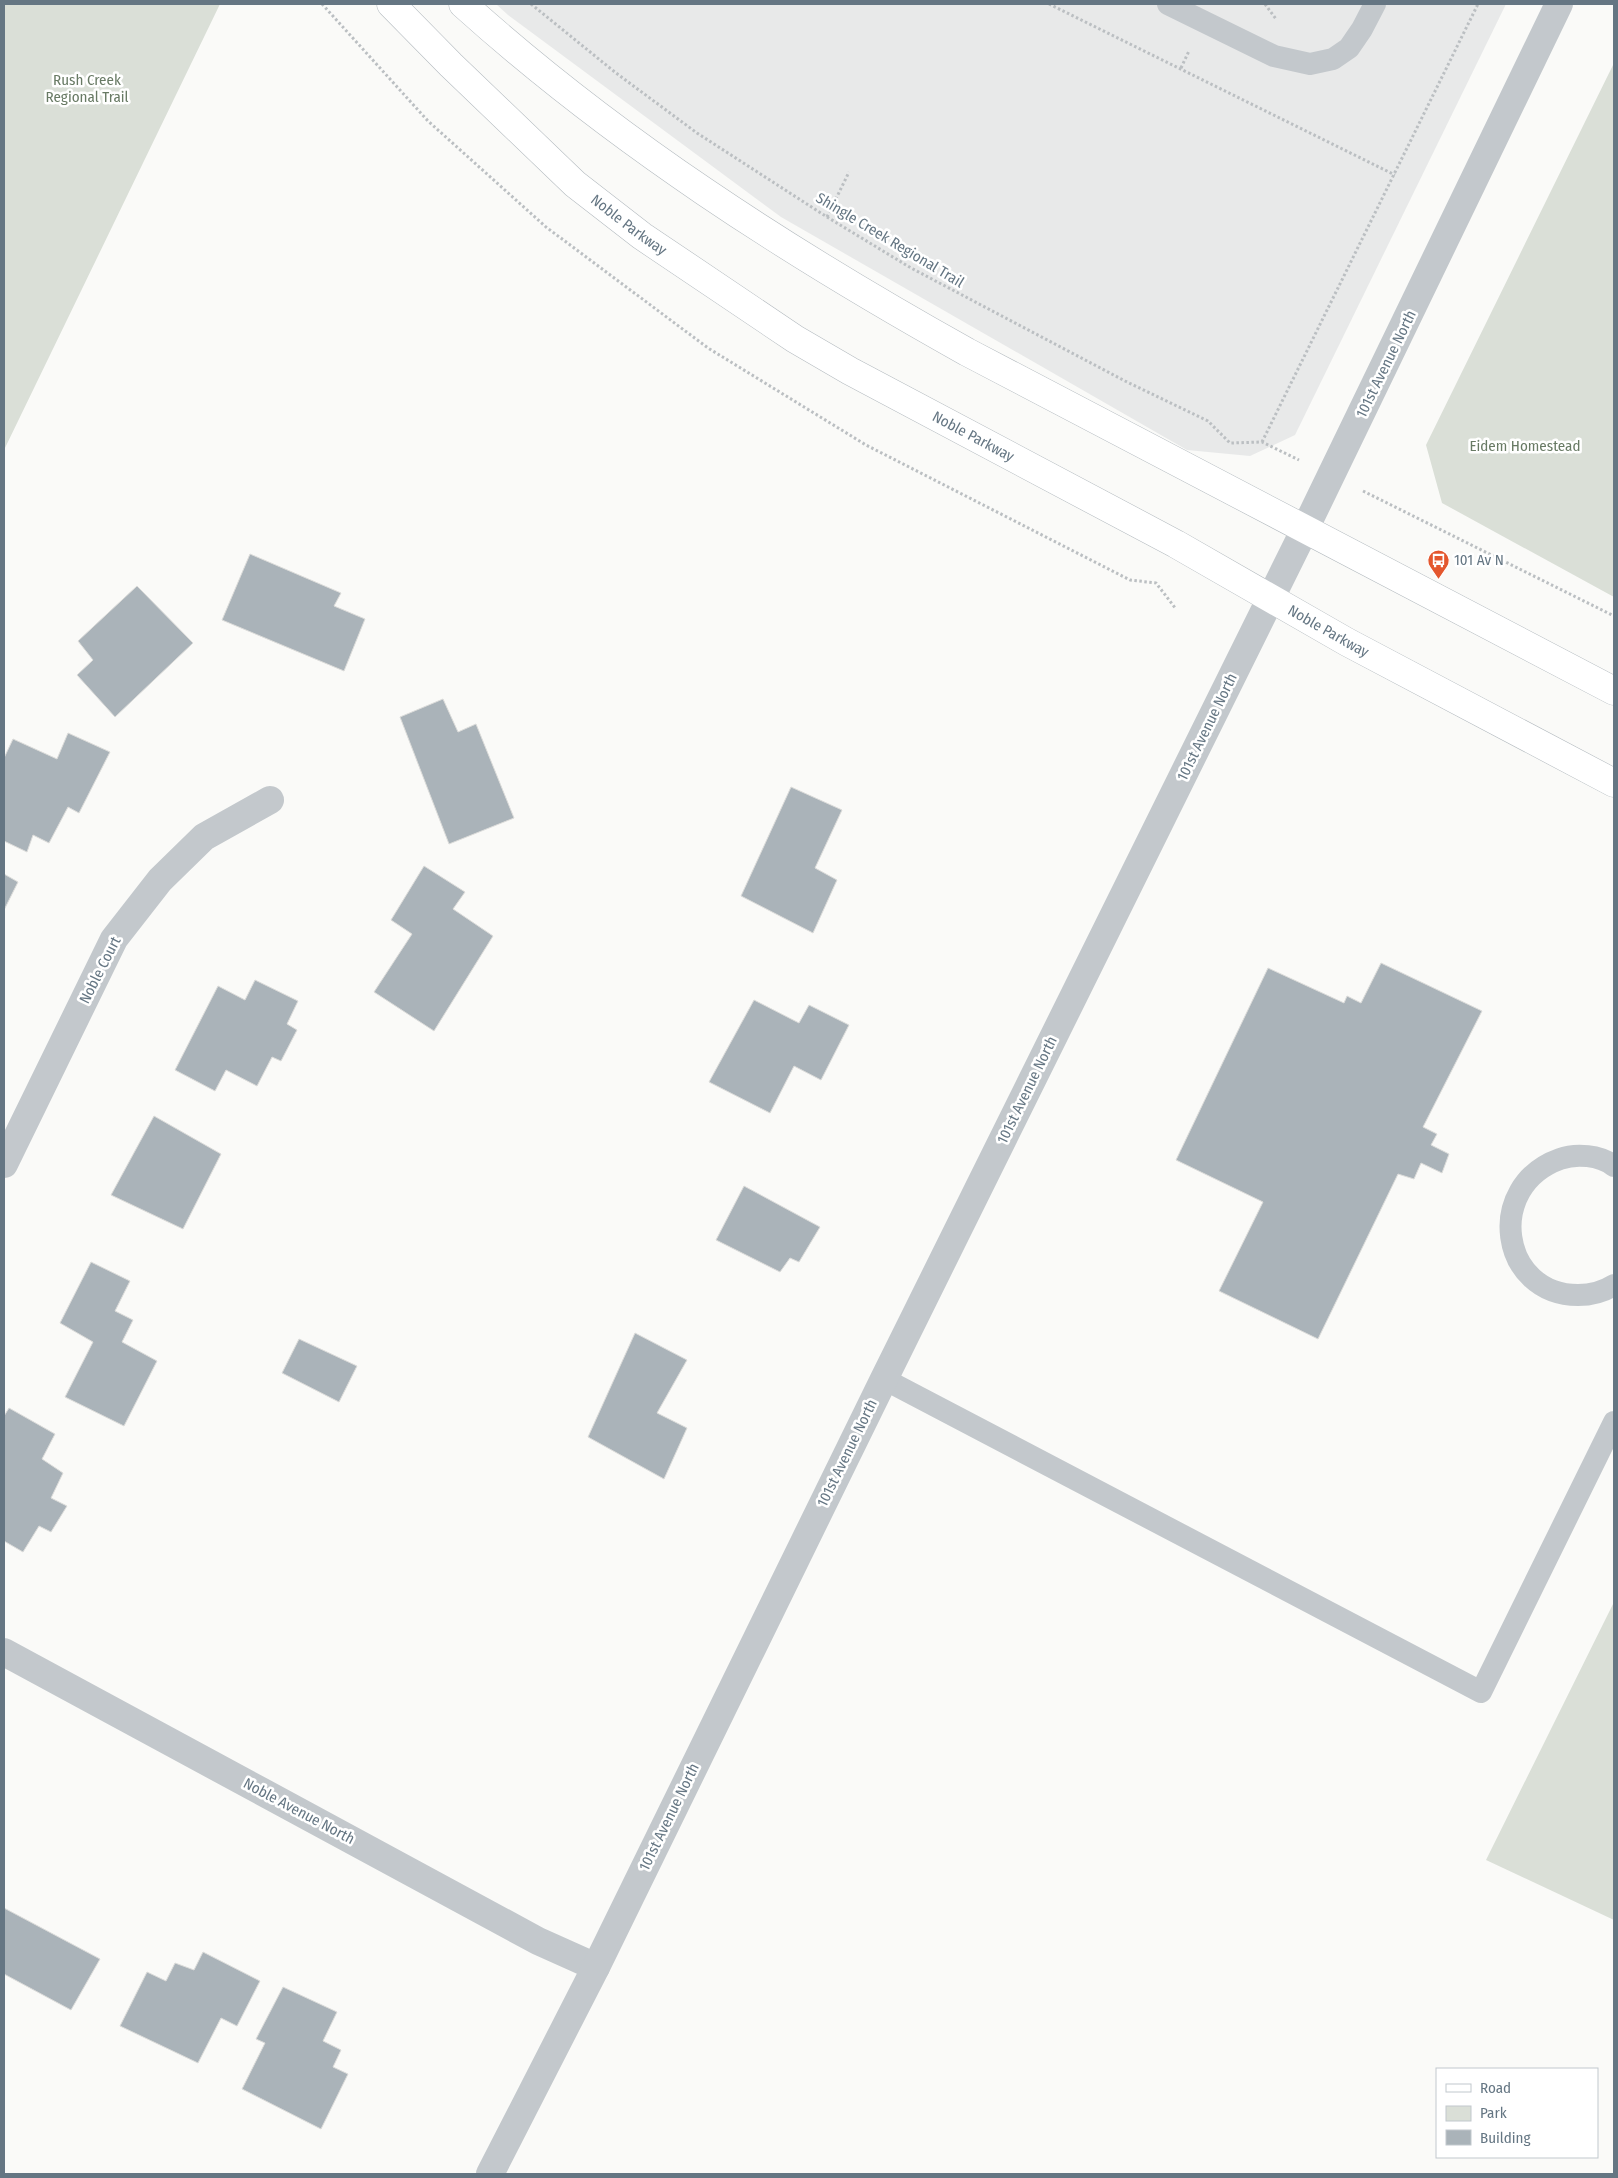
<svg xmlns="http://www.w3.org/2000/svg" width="1618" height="2178" font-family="'Fira Sans Condensed',sans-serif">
<rect width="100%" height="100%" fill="#fafaf8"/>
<path fill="#e8e9e9" d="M496,4H1506L1295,435L1250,456L1187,450L781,217L508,15Z"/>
<path fill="#dadfd7" d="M4,4H220L4,450Z
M1614,63V597L1442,503L1426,445Z
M1614,1602V1920L1486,1860Z"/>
<path fill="#aab3b9" stroke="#dcdcda" d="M250,554L341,593L334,606L365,619L344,671L222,620Z
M137,586L193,643L115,717L77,675L93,660L78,641Z
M443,699L458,732L476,724L514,818L449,844L400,717Z
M68,733L110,752L79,813L68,807L49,843L33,835L27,852L4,841V758L13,739L57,759Z
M791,787L842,810L815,868L837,880L813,933L741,896Z
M424,866L465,892L453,909L493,936L434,1031L374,992L412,934L391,920Z
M4,874L18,882L4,910Z
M1381,963L1482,1011L1423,1127L1437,1134L1431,1145L1449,1154L1442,1173L1421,1163L1414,1179L1398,1174L1318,1339L1219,1291L1263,1202L1176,1160L1268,968L1344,1003L1347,996L1361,1003Z
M255,980L298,1001L287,1024L297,1030L281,1061L272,1057L257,1086L226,1070L215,1091L175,1070L218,986L245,1000Z
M754,1000L799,1023L809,1005L849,1025L821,1080L794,1066L770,1113L709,1082Z
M154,1116L221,1154L183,1229L111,1195Z
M744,1186L820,1227L799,1262L790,1258L780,1272L716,1240Z
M91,1262L130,1281L115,1311L133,1320L122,1342L157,1361L124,1426L65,1397L93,1342L60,1323Z
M635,1333L687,1360L657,1413L687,1428L664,1479L588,1437Z
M299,1339L357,1366L339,1402L282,1373Z
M9,1408L55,1434L42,1459L63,1473L51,1498L67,1506L51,1532L39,1526L23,1552L4,1541V1416Z
M4,1908L100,1959L71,2010L4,1974Z
M203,1952L260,1981L237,2026L221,2018L198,2063L120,2026L147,1972L166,1981L175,1963L194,1970Z
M283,1987L337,2012L323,2041L341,2050L333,2067L348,2074L321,2129L242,2089L265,2043L256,2039Z"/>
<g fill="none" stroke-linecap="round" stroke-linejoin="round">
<defs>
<g id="secondary">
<path id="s1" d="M391,4L451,65L575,184L642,236L795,339L850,371L1176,544L1347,642L1614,783"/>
<path d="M463,4C615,141 788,252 967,352L1614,691"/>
</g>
</defs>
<use href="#secondary" stroke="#b3babf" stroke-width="29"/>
<path stroke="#bbbfc2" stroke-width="3" stroke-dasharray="2.5 2.5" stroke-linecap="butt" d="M322,4L428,121L546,227L708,348L866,445L1130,580L1156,583L1176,609
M531,4L616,73L697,133L827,217L911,268L1125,381L1208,421L1230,443L1262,442L1299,460
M1049,4L1395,175
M1265,4L1276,19
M1181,68L1189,51
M827,217L849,172
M1262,442L1478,4
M1363,491L1614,616"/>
<path stroke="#c3c8cc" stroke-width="22" d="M1168,4L1274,56L1310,64L1333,59L1349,48L1362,29L1375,4
M1614,1166C1600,1155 1576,1153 1560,1159C1484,1186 1500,1295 1578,1295C1591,1295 1603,1292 1614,1285
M884,1379L1481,1692L1614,1422"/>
<path stroke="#c3c8cc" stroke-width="28" d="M1305,529L1559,4
M4,1164L114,939L160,880L204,837L270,800
M4,1652L538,1941L596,1967"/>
<path stroke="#c3c8cc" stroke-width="28" d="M490,2174L596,1967L884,1379L1305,529"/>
<use href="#secondary" stroke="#fff" stroke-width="28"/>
</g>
<defs>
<symbol id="bus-pin" viewBox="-11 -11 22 30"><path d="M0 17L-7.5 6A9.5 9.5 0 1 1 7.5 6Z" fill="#e4572e" stroke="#fff"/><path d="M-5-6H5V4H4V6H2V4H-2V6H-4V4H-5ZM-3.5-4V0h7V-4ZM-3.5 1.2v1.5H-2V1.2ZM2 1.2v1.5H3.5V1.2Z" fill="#fff"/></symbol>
</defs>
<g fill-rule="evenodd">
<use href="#bus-pin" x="1426" y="548" width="25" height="34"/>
</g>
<g text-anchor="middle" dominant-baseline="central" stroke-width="5" stroke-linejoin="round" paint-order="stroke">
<g font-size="15" fill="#687a64" stroke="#fff">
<text x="87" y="80">Rush Creek<tspan x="87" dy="17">Regional Trail</tspan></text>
<text x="1525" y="446">Eidem Homestead</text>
</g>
<g font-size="15" fill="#657683" stroke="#fff">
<text stroke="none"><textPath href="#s1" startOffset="325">Noble Parkway</textPath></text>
<text transform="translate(890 240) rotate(31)">Shingle Creek Regional Trail</text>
<text transform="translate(1386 364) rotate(-64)">101st Avenue North</text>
<text stroke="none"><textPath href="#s1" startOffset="730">Noble Parkway</textPath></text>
<text stroke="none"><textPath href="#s1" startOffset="1135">Noble Parkway</textPath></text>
<text transform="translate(1207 727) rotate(-64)">101st Avenue North</text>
<text transform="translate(100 970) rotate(-63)">Noble Court</text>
<text transform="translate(1027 1090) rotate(-64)">101st Avenue North</text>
<text transform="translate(847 1453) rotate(-64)">101st Avenue North</text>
<text transform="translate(299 1811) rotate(28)">Noble Avenue North</text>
<text transform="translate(669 1817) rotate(-64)">101st Avenue North</text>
</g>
<g font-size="15" fill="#657683" stroke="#fff" text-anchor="start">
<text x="1454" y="560">101 Av N</text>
</g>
</g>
<rect width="1618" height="2178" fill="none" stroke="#657683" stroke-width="10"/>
<rect x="1436" y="2068" width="162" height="90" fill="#ffffff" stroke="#c1c8cd"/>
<rect x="1446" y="2084" width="25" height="8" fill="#ffffff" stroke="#c1c8cd"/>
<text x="1480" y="2093" font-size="15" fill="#657683">Road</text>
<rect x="1446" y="2106" width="25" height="15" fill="#dadfd7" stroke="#c1c8cd"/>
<text x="1480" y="2118" font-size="15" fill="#657683">Park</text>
<rect x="1446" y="2130" width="25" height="15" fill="#aab3b9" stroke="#c1c8cd"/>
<text x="1480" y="2143" font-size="15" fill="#657683">Building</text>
</svg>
